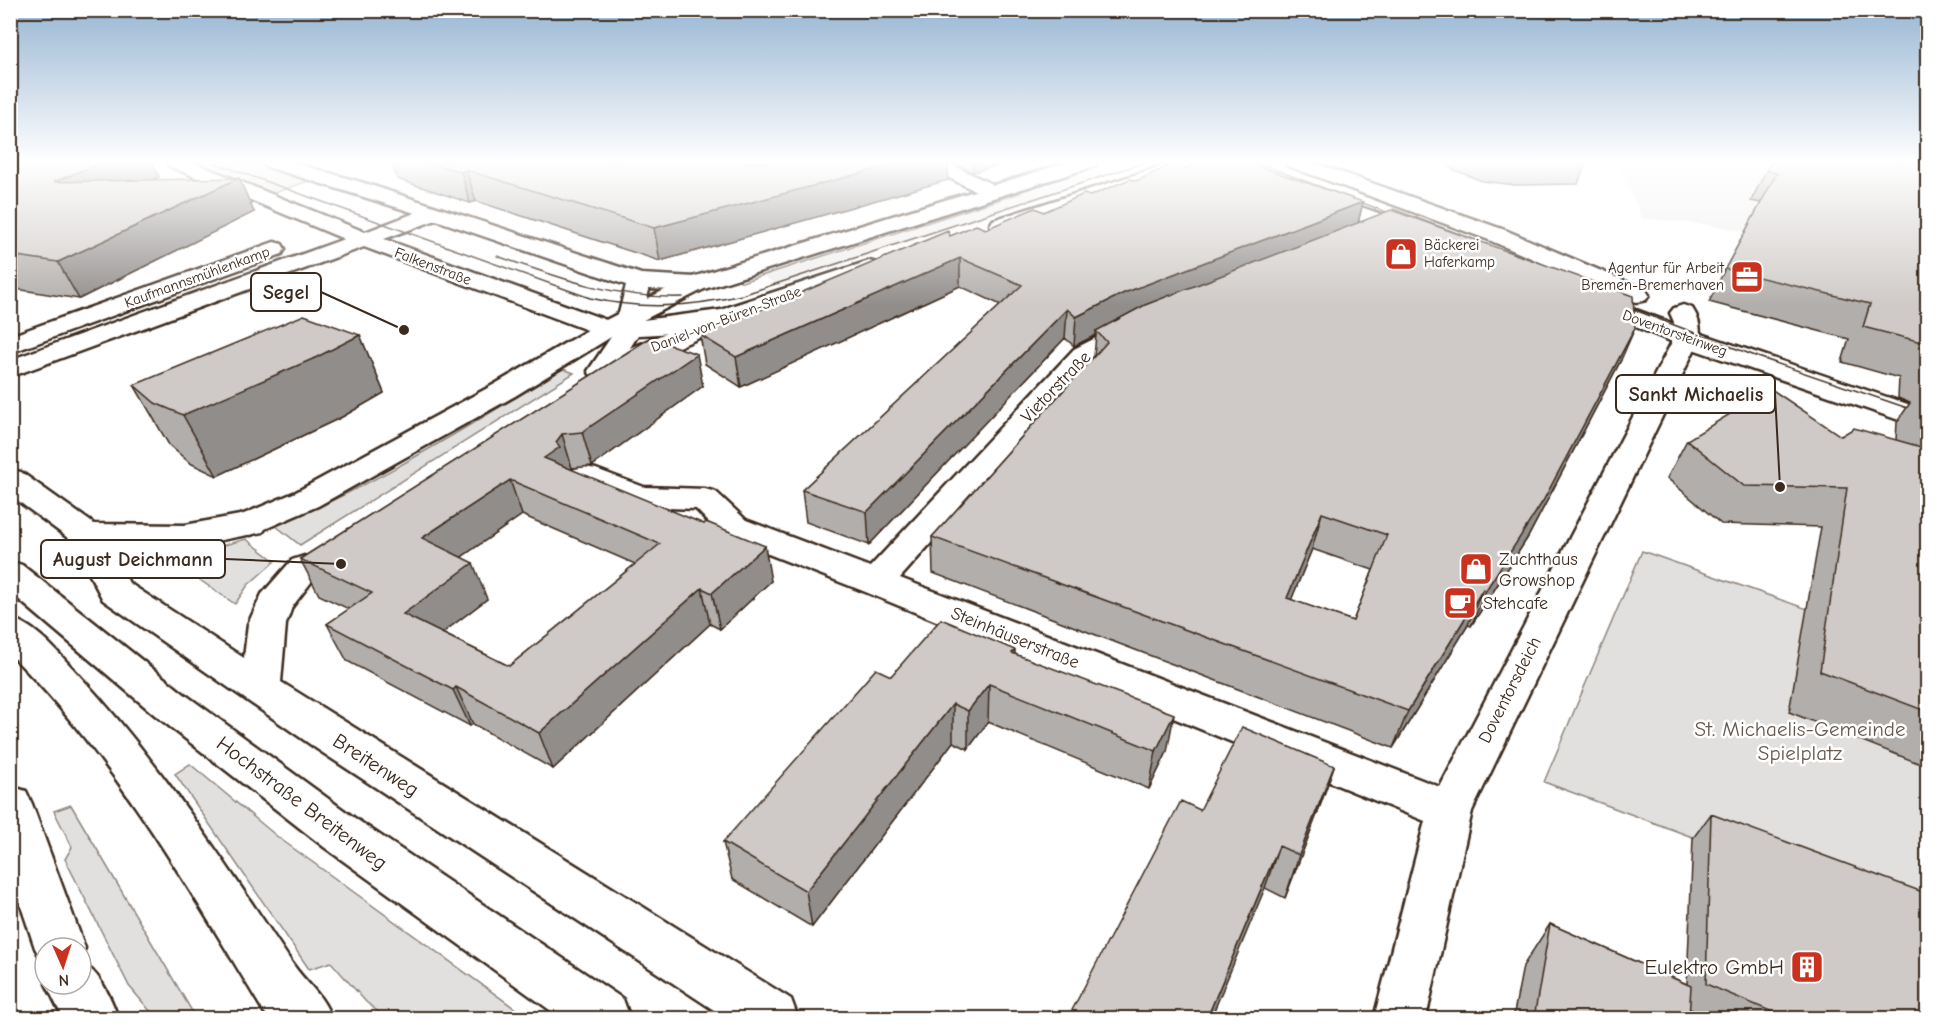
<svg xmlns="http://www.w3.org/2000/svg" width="1938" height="1029" font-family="'Comic Neue',sans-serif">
<rect width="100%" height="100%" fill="#fff"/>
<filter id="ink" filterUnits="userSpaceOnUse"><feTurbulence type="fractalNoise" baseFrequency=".0167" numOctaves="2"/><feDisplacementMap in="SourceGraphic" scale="12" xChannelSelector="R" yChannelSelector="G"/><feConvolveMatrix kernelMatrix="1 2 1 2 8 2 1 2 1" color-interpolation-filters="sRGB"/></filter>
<g filter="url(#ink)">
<path fill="#f1efee" d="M1617,162H1927V273L1724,227L1642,218Z
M1091,168L1107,177L779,286L763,276Z"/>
<path fill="#e2e0de" stroke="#8e857e" stroke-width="1.5" d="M192,162H253L311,180L272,194Z
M1017,192L1020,193L742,282L736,278Z
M563,369L574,373L300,545L276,526C376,485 469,425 563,369Z
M246,539L275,561L248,585L235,604L166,557L203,551Z
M1642,551L1927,651V924L1544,782Z
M190,764L279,838L528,1018H386L366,1002L331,962L309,969L175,774Z
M71,805L196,1018H156L129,986L65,859L72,847L54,811Z"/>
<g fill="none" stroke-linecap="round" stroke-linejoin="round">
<defs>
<path id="minor" d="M923,162H946L1000,188L1003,192L1000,196H986L925,166Z
M1683,305L1692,308C1699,318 1700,326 1700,338L1472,811L1426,1018H1374L1425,821L863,591L722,536L696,509L640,507L574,483L569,476L574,469L585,467L596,469L644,487L705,489L716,492L746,520L870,567L1074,349L1127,322L1136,319L1145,322L1149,327L1145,332L1092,361L900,578L1440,787L1674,338V322L1670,313L1674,308Z"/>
<path id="tertiary" d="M167,162H192L365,232L415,213L265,166L262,162H291L364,183L641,274L695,277L704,279L707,284L704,289L695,291L649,289L643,320L721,310L730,313L734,318L730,323C700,331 669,334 638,335L612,377L602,379L592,377L588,371L611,337L598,334L364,247L10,377V360L344,239L169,166ZM436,220L626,285L617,321H609L384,239Z
M1285,162H1312L1505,230L1646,290L1649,295L1646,300L1637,302L1628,300L1489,240L1288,166Z
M1318,192L1421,228L1424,233L1421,238H1405L1311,202L1308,198L1311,194Z
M274,242L282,244L285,249L282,254L10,353V336Z
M1593,294L1696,332L1928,411V430L1678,344L1584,306L1581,301L1584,296Z"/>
<path id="secondary" d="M1069,162H1098L1095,166L704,289L616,334L515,396L318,506L251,535L239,532L234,524L239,516L296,492L495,384L598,324L686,279Z
M1175,162H1203L1200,166L1009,230H993L990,225L993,220Z
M869,261L877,263L881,268L877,273L749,316L633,367L623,369L613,367L609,361L613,355L731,306Z
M10,786L26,791L32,804L85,948L81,957V948H45V966L35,948L10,873Z
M81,963C99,970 112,1000 118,1018H63L46,984H81Z"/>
<path id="trunk" d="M10,470L21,472L94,524L185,525L251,513L263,516L268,524L263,532L185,547L109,546L129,583L244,658L248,624L262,594L292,560L304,556L316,560L322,568L292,607L286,624L281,682L791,999L798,1018H726L317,749L103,600L72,541L10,495Z
M10,561L22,565L183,693L356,819L623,999L630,1018H561L324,847L155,715L10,592Z
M10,618C36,625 58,653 76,672C158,760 223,860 290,960C303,981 324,995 331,1018H270L264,1012C188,887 115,758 10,654Z"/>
</defs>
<use href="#minor" stroke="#3b2a1e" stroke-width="5"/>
<use href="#tertiary" stroke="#3b2a1e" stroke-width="5"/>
<use href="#secondary" stroke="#3b2a1e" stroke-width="5"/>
<use href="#trunk" stroke="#3b2a1e" stroke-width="5"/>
<use href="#minor" fill="#fff" fill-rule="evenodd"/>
<use href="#tertiary" fill="#fff" fill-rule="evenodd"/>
<use href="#secondary" fill="#fff" fill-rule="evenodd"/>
<use href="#trunk" fill="#fff" fill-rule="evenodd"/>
<path stroke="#3b2a1e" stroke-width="1.5" d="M212,162L590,298C642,310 690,307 742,295L1146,162
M1256,162L1402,218
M1393,209L1494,247
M497,256C559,278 617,299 683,297
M1619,304L1758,357L1928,415"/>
</g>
<path fill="#b2aeab" stroke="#3b2a1e" stroke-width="1.5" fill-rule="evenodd" d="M10,162H152L159,177L152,180L254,212L79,299L10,288Z
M382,162H948V180L660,261L476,201L470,203L397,179L392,164Z
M950,162H1011L973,172Z
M1445,162H1586L1578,184L1515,185L1482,181L1452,169Z
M1928,162V767L1789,712L1821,527L1721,524L1667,478L1687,440L1841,436L1896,440L1897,422L1910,403L1898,398L1899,378L1842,362L1849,339L1709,302L1725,269L1761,203L1751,201L1766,171Z
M1185,168L1363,202L1358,222L1621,360L1528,537L1471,626L1468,625L1393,748L933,573L932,537L1094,356L1096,335L1074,346L1065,338L869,545L806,522L802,490L1001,305L960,286L741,387L705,364L700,335L950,236L986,229L1044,212L1136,181ZM1312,549L1373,570L1353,621L1291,600Z
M360,335L384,393L342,417L217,476L190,463L169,445L134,385Z
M650,338L703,386L592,466L572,468L571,469L771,581L720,629L710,624L553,769L473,724L470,726L347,661L327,624L349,609L319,595L300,559ZM522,515L635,564L509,666L442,633L487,599L461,557Z
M1015,650V654L1167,752L1149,789L988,722L968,749L953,742L812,927L732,879L723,842L891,676Z
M1334,766L1319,809L1285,898L1265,888L1200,810Z
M1711,814L1928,1018H1712L1690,1009L1689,1018H1513L1523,966L1550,924L1687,984L1693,838Z"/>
<path fill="#918d8b" stroke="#3b2a1e" stroke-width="1.5" d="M103,162H152L159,177L72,216L54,182Z
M903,162H948V180L660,261L654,228Z
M973,162H1011L973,172Z
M466,170L476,201L470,203L461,172Z
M239,178L254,212L79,299L58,262Z
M1363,202L1357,228L1096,331V335L1074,346L1076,317L1124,293Z
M960,258V286L741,387L736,357Z
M1067,309L1065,338L869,545L867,512Z
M1635,328L1621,360L1528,537L1471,626L1486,590Z
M360,335L384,393L342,417L217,476L183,415Z
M697,354L703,386L592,466L582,432Z
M562,434L572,468L568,474L544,458Z
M510,480L522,515L437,574L422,538Z
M1322,513L1312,549L1277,635L1287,598Z
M765,546L771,581L720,629L712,593Z
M473,563L487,599L420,650L403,614Z
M702,588L710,624L553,769L539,733Z
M1483,589L1468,625L1393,748L1408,711Z
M989,684L988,722L968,749V711Z
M456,687L473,724L470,726L453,690Z
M953,704V742L812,927L806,891Z
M1174,714L1167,752L1149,789L1156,751Z
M1334,766L1319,809L1285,898L1299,855Z
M1279,846L1265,888L1211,1018H1207Z"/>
<path fill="#cfcac7" stroke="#3b2a1e" stroke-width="1.5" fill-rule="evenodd" d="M10,162H103L54,182L239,178L58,262L10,255Z
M427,162H903L654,228L466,170L461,172Z
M1202,162H1246L1363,202L1124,293L1076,317L1067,309L867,512L802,490L1022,285L960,258L736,357L700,335L948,231L950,236L976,225L986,229L1035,208L1044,212L1084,194L1090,196L1130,179L1136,181L1173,164L1185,168Z
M1771,162H1928V364L1922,362V342L1863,327L1870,304L1725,269L1777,173L1766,171Z
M1391,210L1633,296L1635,328L1543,501L1486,590L1483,589L1408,711L932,537L1107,342L1096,331L1145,305ZM1322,513L1387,535L1353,621L1287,598Z
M304,315L360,335L315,358L183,415L155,403L134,385Z
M650,338L697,354L582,432L562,434L556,442L560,447L544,458L704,524L706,522L765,546L712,593L702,588L539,733L456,687L453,690L327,624L372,593L300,559ZM510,480L660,544L509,666L403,614L473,563L422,538Z
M1922,385L1928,387V712L1820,671L1847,488L1744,486L1687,440L1771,389L1841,436L1854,428L1921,447Z
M941,619L1015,650L1012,653L1174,714L1156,751L989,684L968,711L953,704L806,891L723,842L876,669L891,676Z
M1242,727L1334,766L1299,855L1279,846L1207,1018H1068L1181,801L1200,810Z
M1711,814L1928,894V1018H1787L1706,984Z
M1550,924L1691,986L1689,1018H1534Z"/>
</g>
<linearGradient id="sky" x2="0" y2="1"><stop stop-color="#96b5d3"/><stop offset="0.53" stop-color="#fff"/><stop offset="1" stop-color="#fff" stop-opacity="0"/></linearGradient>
<rect width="1938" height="306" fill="url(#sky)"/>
<defs>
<symbol id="shop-square" viewBox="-11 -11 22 22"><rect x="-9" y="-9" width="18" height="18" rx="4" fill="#c8321e" stroke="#fff"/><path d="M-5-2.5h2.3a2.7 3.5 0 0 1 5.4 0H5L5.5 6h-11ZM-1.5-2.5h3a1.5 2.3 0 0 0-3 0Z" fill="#fff"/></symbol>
<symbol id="office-square" viewBox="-11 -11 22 22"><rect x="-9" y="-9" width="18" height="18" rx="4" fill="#c8321e" stroke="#fff"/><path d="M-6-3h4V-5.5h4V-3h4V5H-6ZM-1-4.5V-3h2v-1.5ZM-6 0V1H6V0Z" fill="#fff"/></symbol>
<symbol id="cafe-square" viewBox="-11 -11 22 22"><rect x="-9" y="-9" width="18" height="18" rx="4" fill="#c8321e" stroke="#fff"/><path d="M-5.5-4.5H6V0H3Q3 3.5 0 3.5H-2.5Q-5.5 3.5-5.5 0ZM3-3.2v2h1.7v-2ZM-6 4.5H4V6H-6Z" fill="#fff"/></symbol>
<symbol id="building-square" viewBox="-11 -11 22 22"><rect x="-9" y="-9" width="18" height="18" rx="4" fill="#c8321e" stroke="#fff"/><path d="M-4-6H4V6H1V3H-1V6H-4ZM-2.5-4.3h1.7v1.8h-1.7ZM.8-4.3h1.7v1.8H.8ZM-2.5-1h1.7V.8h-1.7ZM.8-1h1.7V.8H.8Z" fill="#fff"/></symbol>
</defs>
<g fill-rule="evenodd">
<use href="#shop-square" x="1382" y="235" width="38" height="38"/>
<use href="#office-square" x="1728" y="258" width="38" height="38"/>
<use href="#shop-square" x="1457" y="550" width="38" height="38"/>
<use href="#cafe-square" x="1441" y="584" width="38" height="38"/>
<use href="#building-square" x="1788" y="948" width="38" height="38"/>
</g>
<g text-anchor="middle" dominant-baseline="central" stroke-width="5" stroke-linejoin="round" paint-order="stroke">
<g font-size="15" fill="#3b2a1e" stroke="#fff" text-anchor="start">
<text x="1424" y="245">Bäckerei<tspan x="1424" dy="17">Haferkamp</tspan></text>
<text x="1724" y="268" text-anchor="end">Agentur für Arbeit<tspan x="1724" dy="17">Bremen-Bremerhaven</tspan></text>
</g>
<g font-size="15" fill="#3b2a1e" stroke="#fff">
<text transform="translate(433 266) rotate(21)">Falkenstraße</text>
<text transform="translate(197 277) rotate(-20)">Kaufmannsmühlenkamp</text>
<text transform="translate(726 319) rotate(-21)">Daniel-von-Büren-Straße</text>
<text transform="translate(1675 333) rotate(20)">Doventorsteinweg</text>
</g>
<g font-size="18" fill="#3b2a1e" stroke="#fff">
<text transform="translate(1056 387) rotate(-46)">Vietorstraße</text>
<text transform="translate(1015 638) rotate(22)">Steinhäuserstraße</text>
<text transform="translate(1510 690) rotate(-63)">Doventorsdeich</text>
</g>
<g font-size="18" fill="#3b2a1e" stroke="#fff" text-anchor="start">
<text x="1499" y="559">Zuchthaus<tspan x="1499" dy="21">Growshop</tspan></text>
<text x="1483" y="603">Stehcafe</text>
</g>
<g font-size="21" fill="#65584e" stroke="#fff">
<text x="1800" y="729">St. Michaelis-Gemeinde<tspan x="1800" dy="24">Spielplatz</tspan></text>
</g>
<g font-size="21" fill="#3b2a1e" stroke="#fff">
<text transform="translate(376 765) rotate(33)">Breitenweg</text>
<text transform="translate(302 803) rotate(37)">Hochstraße Breitenweg</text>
</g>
<g font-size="21" fill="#3b2a1e" stroke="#fff" text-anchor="end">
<text x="1784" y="967">Eulektro GmbH</text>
</g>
</g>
<path fill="none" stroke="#3b2a1e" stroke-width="2" d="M404 330L321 292M1780 487L1775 394M341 564L225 559"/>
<g fill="#3b2a1e" stroke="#fff" stroke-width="2">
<circle cx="404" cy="330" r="6"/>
<circle cx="1780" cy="487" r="6"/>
<circle cx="341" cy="564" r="6"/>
</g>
<g fill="#fff" stroke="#3b2a1e" stroke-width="2">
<rect x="251" y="273" width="70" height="38" rx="6"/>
<rect x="1616" y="375" width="159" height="38" rx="6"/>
<rect x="41" y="540" width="184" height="38" rx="6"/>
</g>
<g font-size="20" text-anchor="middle" font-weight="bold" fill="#3b2a1e">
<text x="286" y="299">Segel</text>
<text x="1696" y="401">Sankt Michaelis</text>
<text x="133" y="566">August Deichmann</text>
</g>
<rect width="1938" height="1029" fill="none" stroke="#fff" stroke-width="36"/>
<rect x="18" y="18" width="1902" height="993" fill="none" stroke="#3b2a1e" stroke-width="2" filter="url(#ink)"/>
<g transform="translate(63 966) rotate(177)"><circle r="28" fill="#ffffff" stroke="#b1aaa5" stroke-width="1.5"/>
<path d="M0-4.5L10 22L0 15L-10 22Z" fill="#c8321e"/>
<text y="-9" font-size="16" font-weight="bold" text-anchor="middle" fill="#3b2a1e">N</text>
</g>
</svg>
